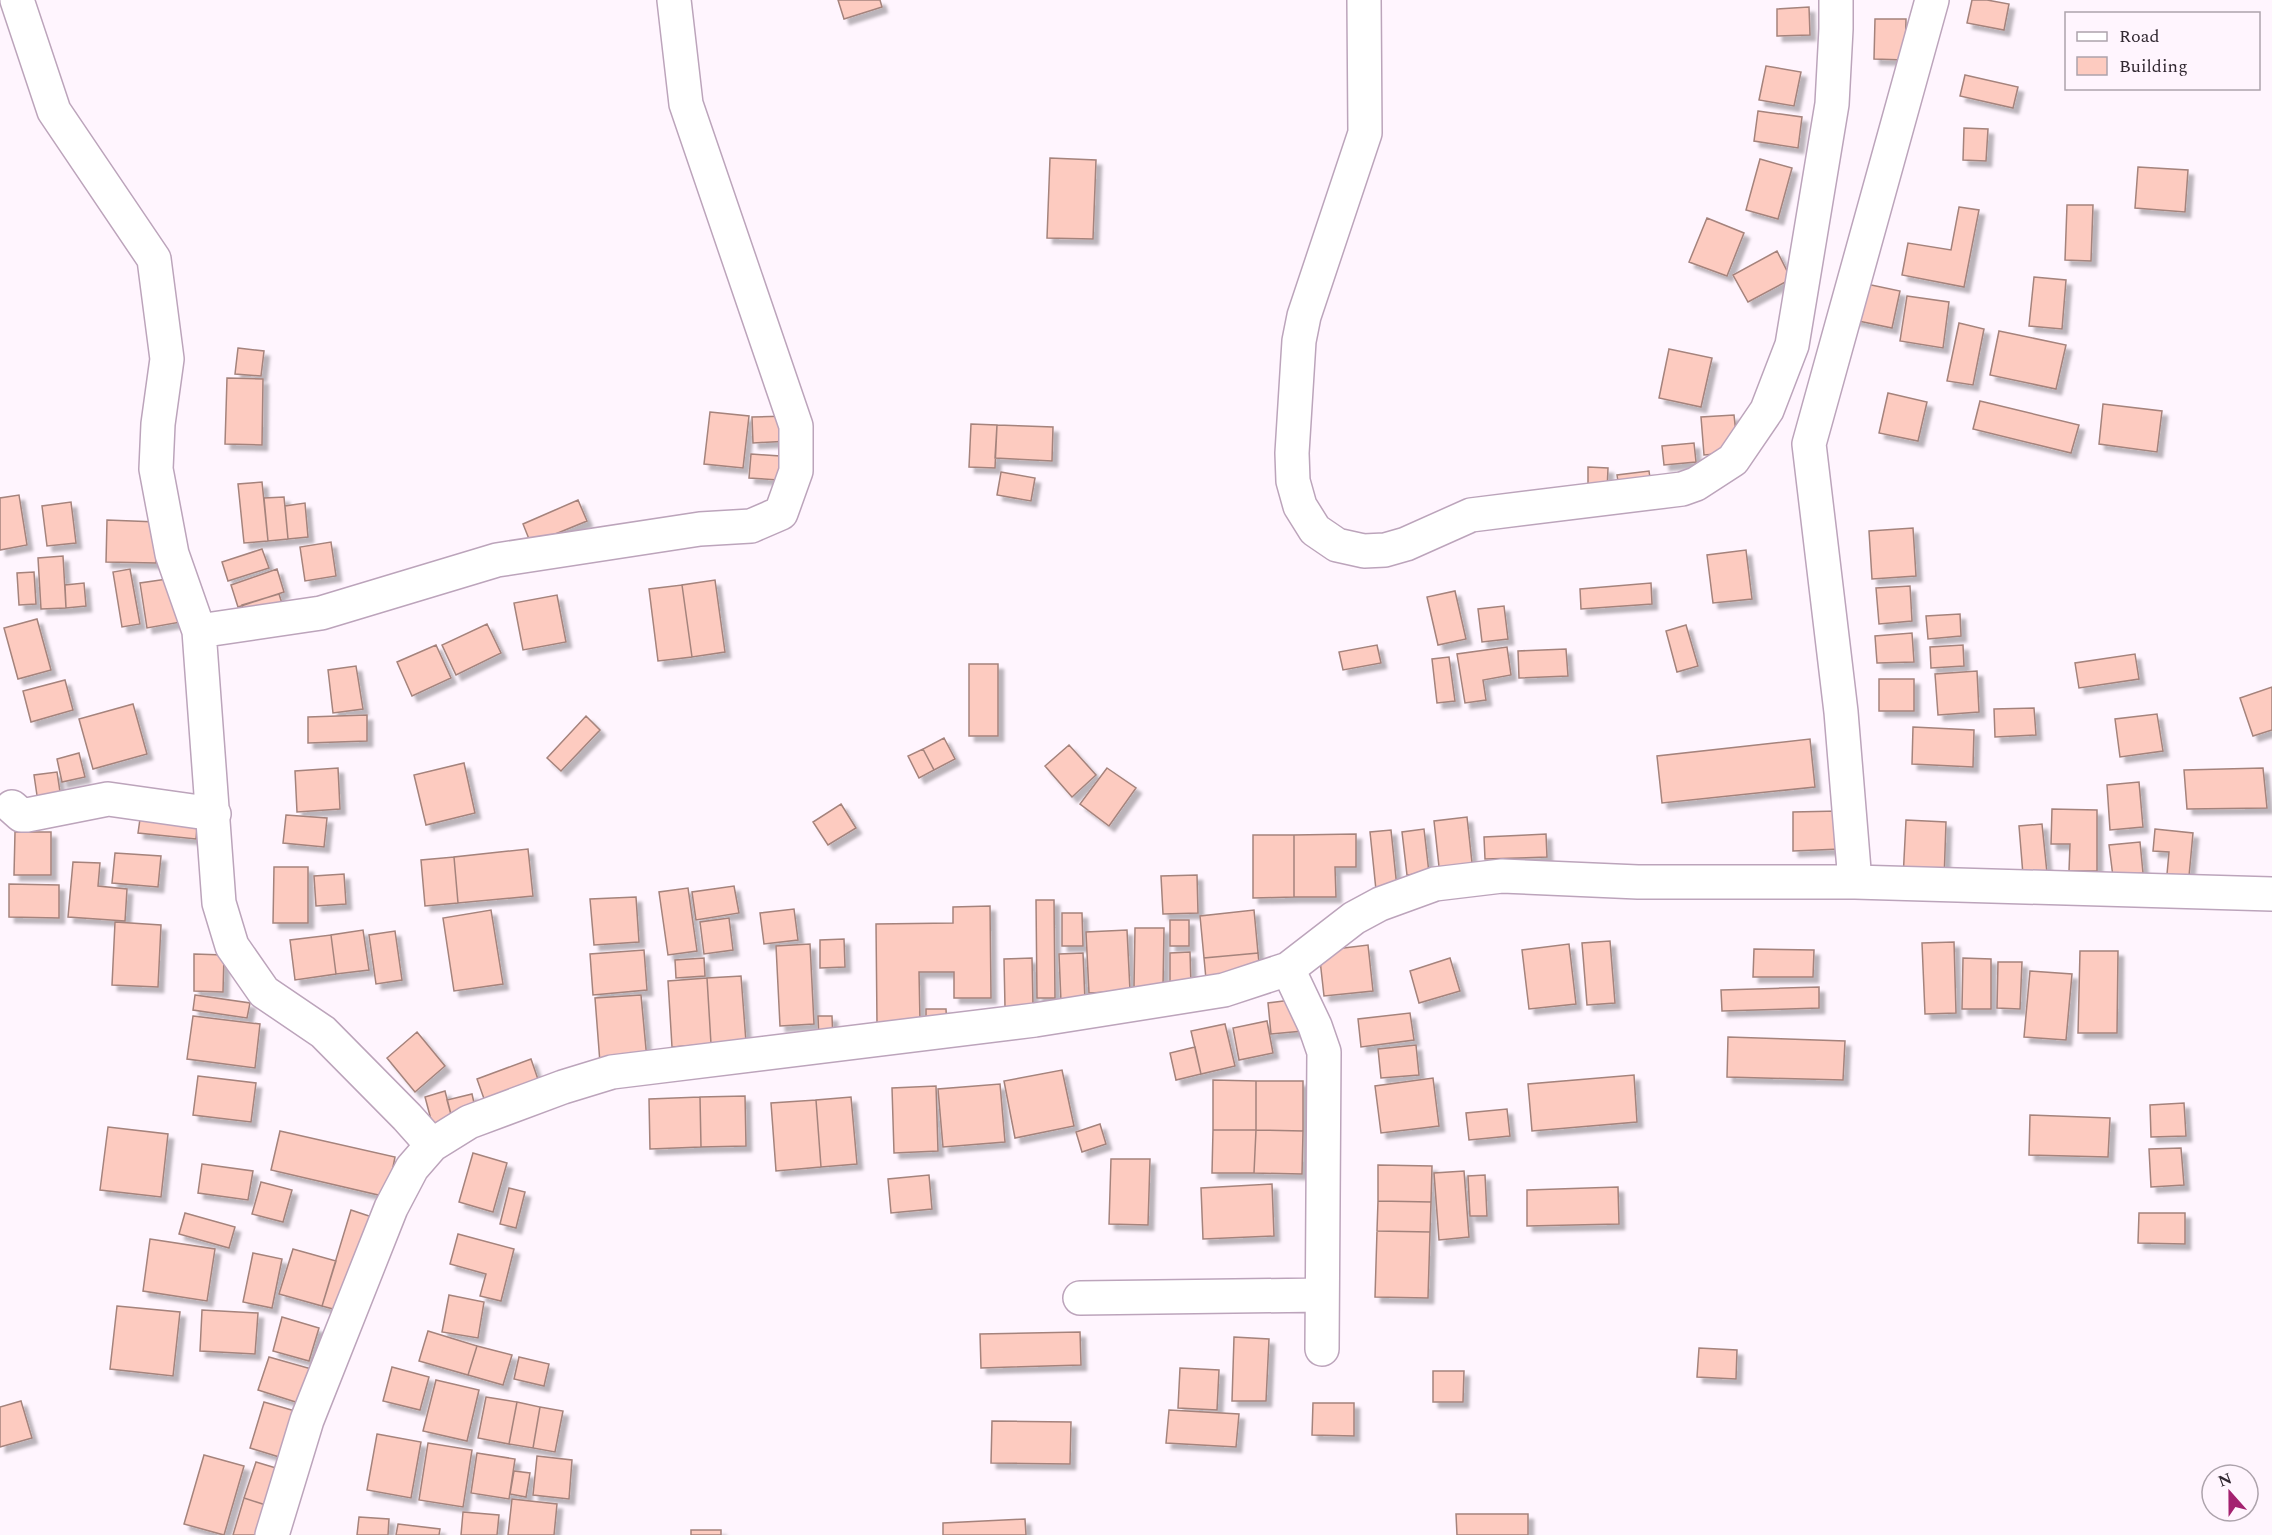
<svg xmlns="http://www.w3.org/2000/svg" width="2272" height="1535" font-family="Spectral,serif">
<defs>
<filter id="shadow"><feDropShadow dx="5.5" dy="5.5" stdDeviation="1.5" flood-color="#0004"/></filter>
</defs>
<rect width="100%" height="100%" fill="#fff5fe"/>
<path fill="#fdcbc0" stroke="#a5837c" stroke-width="1.5" filter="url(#shadow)" d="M838,0H880L882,7L844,19Z
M1972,0H1987L2009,4L2004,30L1967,23Z
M1809,7L1810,35L1777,36V9Z
M1875,19H1906L1905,60L1874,59Z
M1766,66L1801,72L1794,106L1759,100Z
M1965,75L2018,87L2013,108L1960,96Z
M1758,111L1802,117L1798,148L1754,141Z
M1964,128L1988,129L1986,161L1963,160Z
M1050,158L1096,160L1093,239L1047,238Z
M1760,159L1792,168L1778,219L1746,210Z
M2138,167L2188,170L2185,212L2135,208Z
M2067,205H2093L2091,261L2065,260Z
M1959,207L1979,210L1964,287L1902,275L1908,243L1951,250Z
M1707,218L1744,233L1727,276L1689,262Z
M1777,251L1791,279L1748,302L1733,275Z
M2034,277L2066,280L2062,329L2029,326Z
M1857,282L1900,291L1892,328L1849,319Z
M1907,296L1949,302L1943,348L1900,341Z
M1959,323L1984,329L1973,385L1947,381Z
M1999,331L2066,345L2056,389L1990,375Z
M238,348L264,351L261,376L235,374Z
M1669,349L1712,358L1701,407L1659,398Z
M227,378L263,379L262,445L225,444Z
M1888,393L1927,402L1918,441L1879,433Z
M1980,401L2079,425L2071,453L1973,429Z
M2103,404L2162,411L2157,452L2099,444Z
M710,412L749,416L743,468L704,464Z
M1734,415L1738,452L1704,455L1701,417Z
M789,416L790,441L753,443L752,417Z
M971,424L997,425L995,468L969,467Z
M997,425L1053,427L1052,461L995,458Z
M1694,443L1696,462L1664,465L1662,446Z
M751,454L780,456L778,480L749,478Z
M1588,467L1608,468L1607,491L1588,490Z
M1649,471L1651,484L1619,488L1617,475Z
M1001,472L1035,478L1031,501L997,495Z
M262,482L268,541L244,543L238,484Z
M19,495L27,545L0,550V498Z
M284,497L288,539L268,541L264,498Z
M578,500L587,521L531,544L523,524Z
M71,502L76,543L47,546L42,506Z
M305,503L308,537L288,539L285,506Z
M107,520L157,522L156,563L106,562Z
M1913,528L1916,576L1872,579L1869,531Z
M331,542L336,576L305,581L300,547Z
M262,549L269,568L228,581L222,562Z
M1746,550L1752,599L1713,603L1707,555Z
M63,556L66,608L41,609L38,558Z
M130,569L140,624L122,627L113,572Z
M277,569L284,592L238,607L231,585Z
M34,572L36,604L19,605L17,573Z
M174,578L181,622L147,628L140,583Z
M715,580L725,652L692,657L682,585Z
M84,583L86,606L66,608L65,585Z
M1651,583L1652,604L1581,609L1580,589Z
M682,585L692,657L658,661L649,589Z
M1910,586L1912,621L1879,624L1876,588Z
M1455,591L1466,639L1438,645L1427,597Z
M279,594L284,610L247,622L242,605Z
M557,595L566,642L523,650L514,603Z
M1504,606L1508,639L1482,642L1478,609Z
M1960,614L1961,636L1928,639L1926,616Z
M37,619L51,670L18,679L4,628Z
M487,624L501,653L456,675L442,645Z
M1686,625L1698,666L1677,672L1666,631Z
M1912,633L1914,662L1877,663L1875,636Z
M436,645L451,678L412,696L397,662Z
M1377,645L1381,663L1343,670L1339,652Z
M1963,645L1964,666L1931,668L1930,647Z
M1507,647L1511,675L1483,680L1486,700L1465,703L1457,654Z
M1566,649L1568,676L1519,678L1518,651Z
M2135,654L2139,679L2079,688L2075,663Z
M1449,657L1455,701L1437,703L1432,659Z
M969,664H998V736H969Z
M356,666L363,709L333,713L328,670Z
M1977,671L1979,712L1938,715L1935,674Z
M1879,679H1914V711H1879Z
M65,680L73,710L31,722L23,691Z
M2272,687V730L2253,736L2240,698Z
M133,704L147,754L93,769L79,719Z
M2034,708L2036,735L1995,737L1994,709Z
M2157,714L2163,751L2120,757L2115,719Z
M367,715V741L308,743V717Z
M586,716L600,730L561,771L547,758Z
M1913,727L1974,730L1973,767L1912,764Z
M944,738L955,759L934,770L923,749Z
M1810,739L1815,787L1662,803L1657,756Z
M1069,745L1096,775L1072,797L1045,766Z
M923,749L934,770L919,778L908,756Z
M79,753L85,777L62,782L57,759Z
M464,763L475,813L426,825L414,775Z
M338,768L340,809L297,812L295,771Z
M1107,768L1136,788L1109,826L1080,804Z
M2263,768L2267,808L2187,809L2184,770Z
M57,772L62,805L39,809L34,775Z
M2139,782L2143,827L2110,830L2107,785Z
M841,804L856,828L828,845L813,822Z
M2052,809L2097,810V871H2069L2070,844H2051Z
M1839,811L1840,849L1793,851V812Z
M141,812L198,818L196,839L138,833Z
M286,815L327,818L324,847L283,843Z
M1467,817L1473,872L1440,876L1434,821Z
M1906,820L1946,822L1944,880L1903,879Z
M2042,824L2047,873L2023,875L2019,826Z
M1424,829L1429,873L1407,875L1402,832Z
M2155,829L2193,833L2189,876L2167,874L2169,852L2153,851Z
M1391,830L1397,888L1376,890L1370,832Z
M15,832H51V875H14Z
M1356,834V867H1335L1336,897H1294V835Z
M1546,834L1547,857L1485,859L1484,837Z
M1253,835H1294V897L1253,898Z
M2140,842L2143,873L2113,877L2109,845Z
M528,849L533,896L458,903L454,857Z
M115,853L161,856L158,887L112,883Z
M454,857L458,903L425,906L421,860Z
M73,862L100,863L98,886L127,889L125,921L68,917Z
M274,867H308V923H273Z
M344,874L346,904L316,906L314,876Z
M1197,875L1198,913L1163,914L1161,876Z
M9,884L59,885V918L9,917Z
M734,886L739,913L696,920L692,892Z
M688,888L697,951L668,955L659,892Z
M636,897L639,942L594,945L590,899Z
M1036,900H1054L1055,998H1037Z
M990,906L991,998H954V972H919L920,1022L877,1023L876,924L953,923V907Z
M794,909L798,940L764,944L760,913Z
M491,910L503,984L454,991L443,918Z
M1254,910L1258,953L1204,958L1200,916Z
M1062,913H1082L1083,946H1062Z
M729,918L733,950L704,954L700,922Z
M1170,920H1189V946H1170Z
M115,922L161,925L158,987L112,985Z
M1135,928H1164L1163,987H1134Z
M363,930L369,970L336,974L331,935Z
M1127,930L1130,991L1089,993L1086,932Z
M395,931L402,980L376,984L369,935Z
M331,935L336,974L295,980L290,940Z
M844,939L845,967L820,968V940Z
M1610,941L1615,1003L1587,1005L1582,943Z
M1954,942L1956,1013L1925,1014L1922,943Z
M810,944L814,1024L780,1026L776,946Z
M1569,944L1576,1004L1529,1009L1522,950Z
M1368,945L1373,991L1324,996L1319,951Z
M1754,949L1814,950L1813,977H1753Z
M644,950L647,990L593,995L590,954Z
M2080,951H2118L2117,1033H2078Z
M1190,952L1191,986H1170V953Z
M1083,953L1085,1001L1061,1002L1059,954Z
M1258,953L1260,973L1206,979L1204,958Z
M194,954L224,955L223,992L194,991Z
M704,958L705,976L676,978L675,960Z
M1032,958L1033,1007H1005L1004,959Z
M1450,958L1460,991L1419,1003L1410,971Z
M1963,958L1991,959V1009H1962Z
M1998,962H2022L2020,1009L1997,1008Z
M2030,971L2072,974L2066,1040L2024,1037Z
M741,976L746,1042L711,1044L707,978Z
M707,978L711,1044L672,1047L668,981Z
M1819,987V1008L1722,1011L1721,990Z
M195,995L250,1003L247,1018L193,1010Z
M641,995L647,1060L600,1063L595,998Z
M1299,999L1303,1031L1271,1034L1268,1003Z
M926,1009H946L947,1028L926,1029Z
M1410,1013L1414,1040L1361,1047L1358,1019Z
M193,1016L260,1024L255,1068L187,1059Z
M818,1016H832L833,1041H819Z
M1267,1021L1273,1053L1239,1060L1233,1028Z
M1225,1024L1235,1066L1201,1074L1191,1031Z
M417,1032L445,1066L415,1092L387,1058Z
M1728,1037L1845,1041L1843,1080L1727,1077Z
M1416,1045L1419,1075L1381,1078L1378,1049Z
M1195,1047L1201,1074L1176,1080L1170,1053Z
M531,1059L542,1091L488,1110L477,1079Z
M1062,1070L1074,1126L1015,1138L1004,1081Z
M1634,1075L1637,1122L1532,1131L1528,1084Z
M198,1076L256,1083L251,1122L193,1115Z
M1433,1078L1439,1126L1381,1133L1375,1086Z
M1213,1080L1256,1081V1130H1213Z
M1256,1081H1303V1131L1256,1130Z
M1000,1084L1005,1142L943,1147L938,1089Z
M936,1086L938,1151L894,1153L892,1088Z
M445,1091L453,1122L433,1127L425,1097Z
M472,1094L477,1116L453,1122L447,1100Z
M745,1096L746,1146L701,1147L700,1097Z
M700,1097L701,1147L650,1149L649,1099Z
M851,1097L857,1164L821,1167L816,1100Z
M816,1100L821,1167L776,1171L771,1103Z
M2184,1103L2186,1136L2151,1137L2150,1105Z
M1507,1109L1510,1136L1469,1140L1466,1113Z
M2030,1115L2110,1118L2108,1157L2029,1155Z
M1100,1124L1106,1144L1082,1152L1076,1132Z
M108,1127L168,1134L161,1197L100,1190Z
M1213,1130H1256L1254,1173H1212Z
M1256,1130L1303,1131L1302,1174L1254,1173Z
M280,1131L395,1157L387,1197L271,1170Z
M2181,1148L2184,1185L2151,1187L2149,1149Z
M473,1153L507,1163L493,1212L459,1202Z
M1111,1159H1150L1148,1225L1109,1224Z
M202,1164L253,1171L248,1200L198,1193Z
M1378,1165L1432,1166L1431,1202L1378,1201Z
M1464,1171L1469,1237L1439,1240L1434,1173Z
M929,1175L932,1209L891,1213L888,1179Z
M1485,1175L1487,1216H1470L1468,1176Z
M261,1182L292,1190L283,1222L252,1214Z
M1272,1184L1274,1236L1203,1239L1201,1188Z
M1618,1187L1619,1224L1527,1226V1190Z
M509,1188L525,1192L516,1228L500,1224Z
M1378,1201L1431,1202L1430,1232L1377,1231Z
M351,1210L372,1217L344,1312L322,1306Z
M185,1213L235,1227L229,1248L179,1234Z
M2139,1213H2185V1244L2138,1243Z
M1377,1231L1430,1232L1428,1298L1375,1297Z
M458,1234L514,1249L501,1301L480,1296L486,1274L450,1264Z
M150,1239L215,1249L207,1301L143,1291Z
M293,1249L336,1261L322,1306L279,1294Z
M253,1253L282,1259L272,1308L243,1302Z
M449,1295L484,1302L478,1338L442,1332Z
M117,1306L180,1312L173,1376L110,1369Z
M202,1310L258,1313L255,1354L200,1351Z
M282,1317L319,1328L309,1361L273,1351Z
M428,1331L477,1346L468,1375L419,1361Z
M1080,1332L1081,1365L981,1368L980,1334Z
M1234,1337L1269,1339L1266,1401H1232Z
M477,1346L512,1355L503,1385L468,1375Z
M1699,1348L1737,1350L1736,1379L1697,1377Z
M269,1357L315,1370L305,1405L258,1390Z
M519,1357L549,1364L544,1386L514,1379Z
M392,1367L429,1377L420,1410L383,1401Z
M1180,1368L1219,1370L1217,1410L1178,1408Z
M1433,1371H1464L1463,1402H1433Z
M436,1380L479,1390L467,1441L423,1431Z
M486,1397L517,1402L509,1444L478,1438Z
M21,1401L32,1438L0,1447V1407Z
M264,1402L302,1413L289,1460L250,1448Z
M517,1402L540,1407L533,1448L509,1444Z
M1313,1403H1354V1436L1312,1435Z
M540,1407L563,1411L555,1452L533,1448Z
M1169,1410L1239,1414L1236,1447L1166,1443Z
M992,1421L1071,1422L1070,1464L991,1463Z
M377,1434L421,1442L411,1498L367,1490Z
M428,1443L472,1450L463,1507L419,1500Z
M477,1453L515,1459L509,1499L471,1493Z
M204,1455L244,1466L224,1535L184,1524Z
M537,1456L572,1460L569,1499L533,1495Z
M256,1462L286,1471L275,1508L244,1498Z
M514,1471L530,1473L526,1497L510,1494Z
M244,1498L275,1508L266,1535H233Z
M512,1499L557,1504L554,1535H508Z
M463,1512L499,1515L497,1535H461Z
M1456,1514H1528V1535H1457Z
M359,1517L389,1519L388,1535H357Z
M1025,1519L1026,1535H943V1523Z
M398,1524L440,1529L439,1535H396Z
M691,1530H721V1535H691Z"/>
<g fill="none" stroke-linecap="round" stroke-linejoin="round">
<defs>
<path id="street" d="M17,0L54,111L154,259L167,359L158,424L156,469L172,554L199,631L219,903L232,946L264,992L323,1032L407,1117L432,1145
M1364,0L1365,133L1304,316L1299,341L1292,453L1293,481L1300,506L1315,530L1337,545L1364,551L1385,550L1406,544L1471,515L1682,489L1696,484L1733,460L1767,410L1792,345L1832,104L1836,29V0
M199,631L321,613L497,560L700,529L751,526L781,513L796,471V426L686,104L674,0
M12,807L21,815H27L108,799L214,814
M1855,882L1841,712L1809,444L1932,0
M1288,969L1315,1026L1324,1052L1322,1349
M1080,1298L1322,1295
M272,1535L307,1420L391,1208L412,1168L432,1145L469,1122L563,1087L612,1072L1035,1020L1224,990L1288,969L1354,918L1380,904L1435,884L1502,876L1638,882H1855L2272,894"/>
</defs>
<use href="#street" stroke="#bca4bb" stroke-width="36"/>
<use href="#street" stroke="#fff" stroke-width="33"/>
</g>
<rect x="2065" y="12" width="195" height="78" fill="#fff5fe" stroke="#ada3ac" stroke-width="1.5"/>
<rect x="2077" y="32" width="30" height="9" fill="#ffffff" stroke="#ada3ac" stroke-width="1.5"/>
<text x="2119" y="42" font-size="18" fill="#312831">Road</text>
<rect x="2077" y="57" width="30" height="18" fill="#fdcbc0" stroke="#ada3ac" stroke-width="1.5"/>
<text x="2119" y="72" font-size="18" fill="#312831">Building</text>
<g transform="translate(2230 1493) rotate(339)"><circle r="28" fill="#fff5fe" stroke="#ada3ac" stroke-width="1.5"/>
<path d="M0-4.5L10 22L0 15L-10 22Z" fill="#a42170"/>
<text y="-9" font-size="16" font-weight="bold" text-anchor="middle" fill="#312831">N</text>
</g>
</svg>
